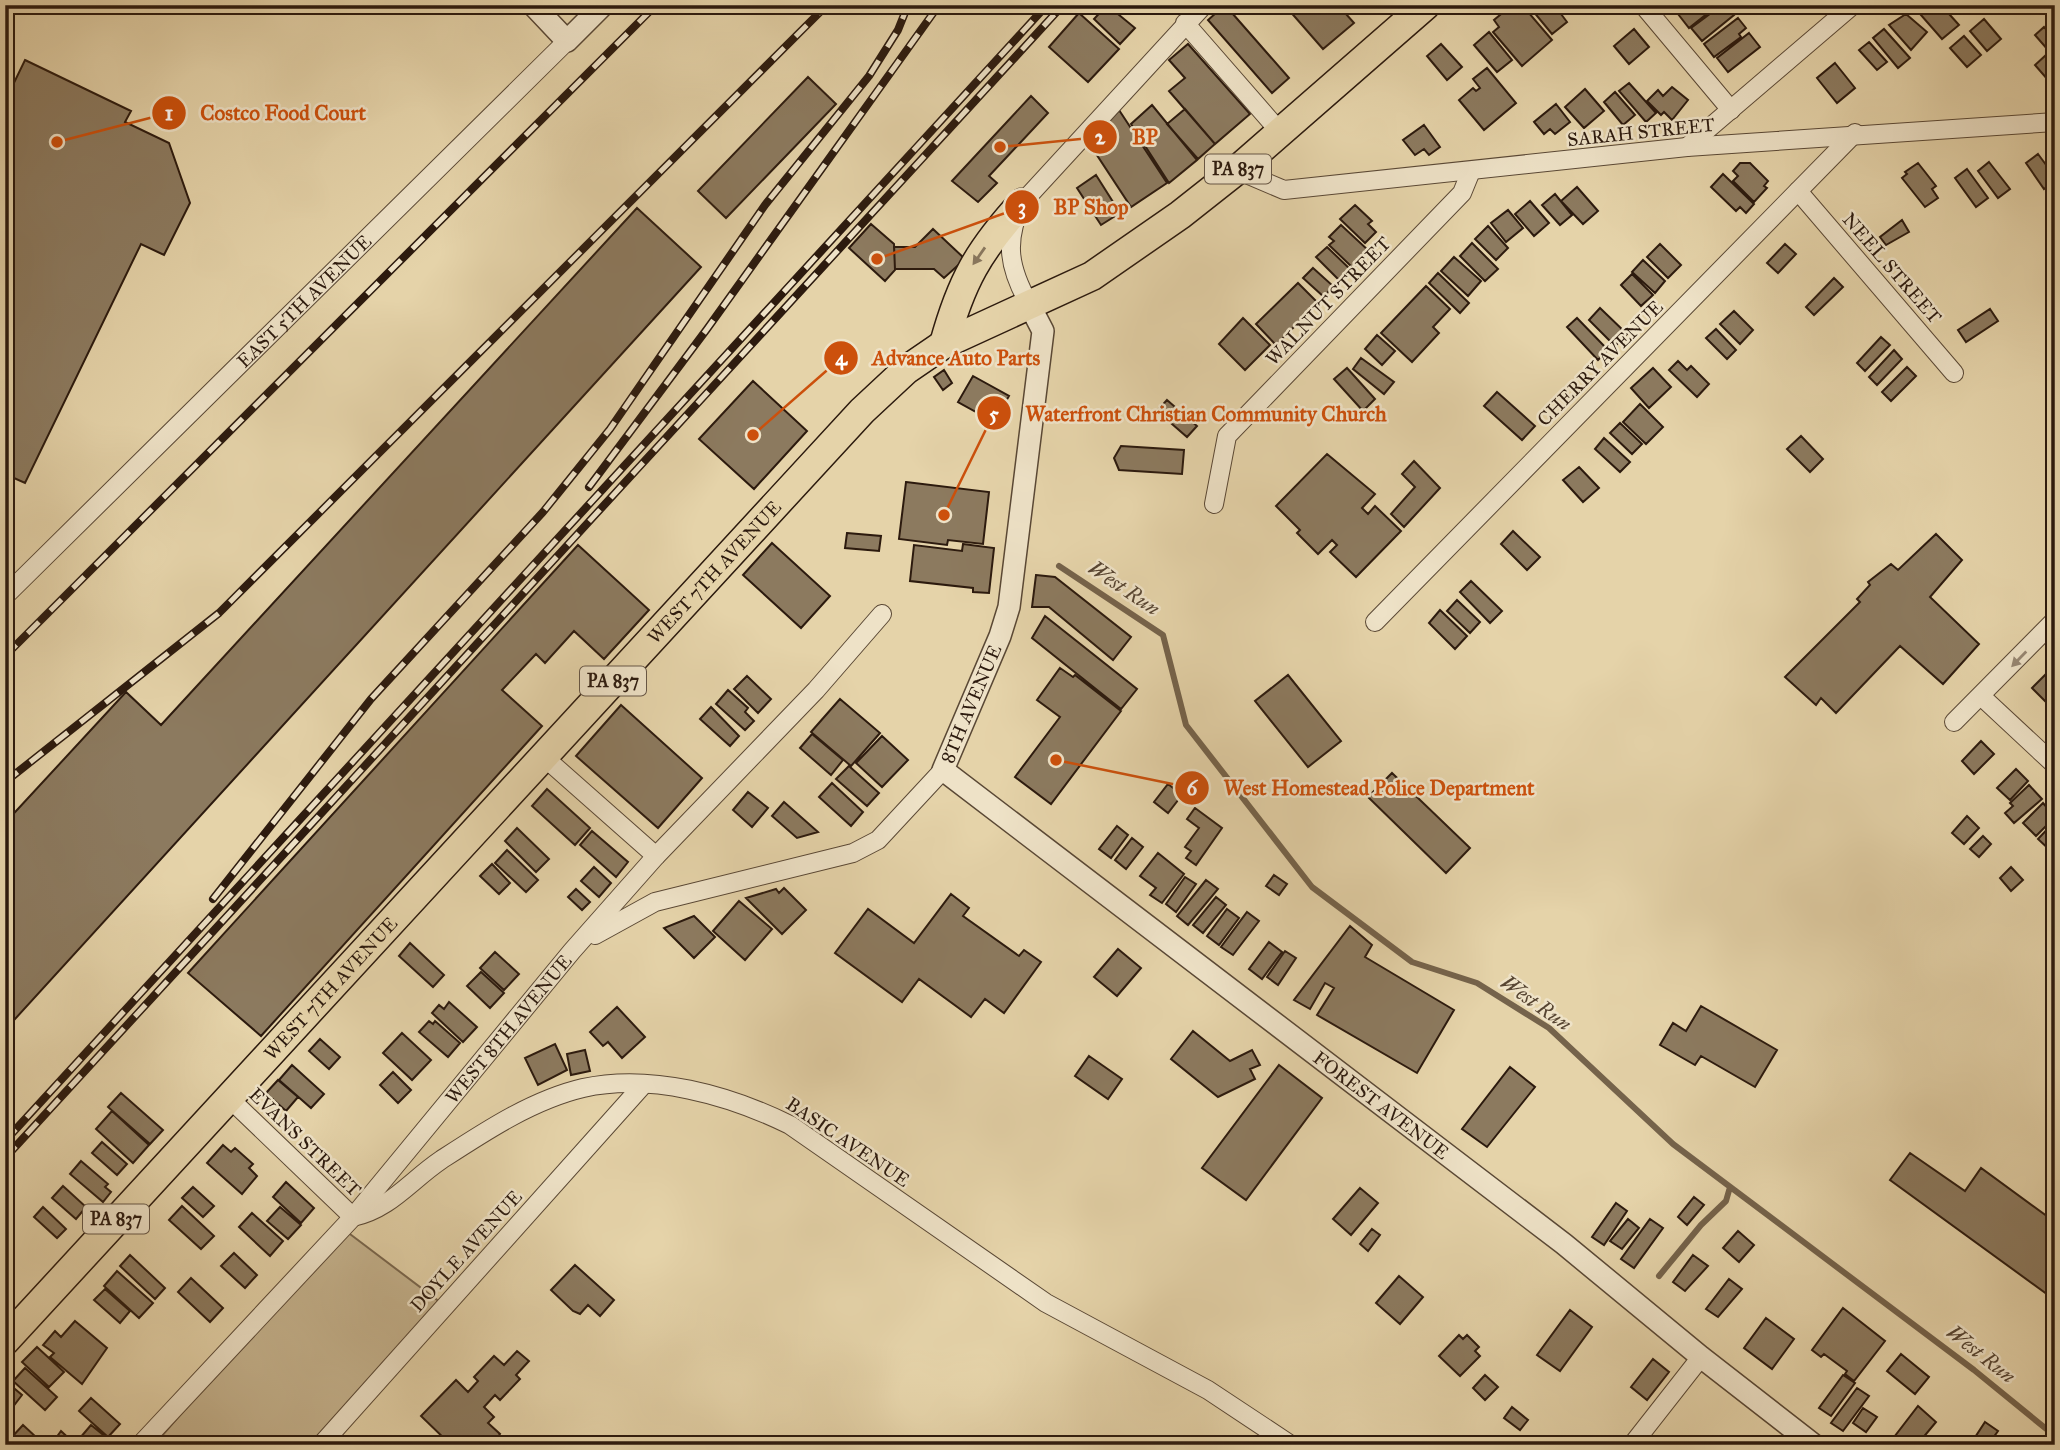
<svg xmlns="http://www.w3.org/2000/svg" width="2060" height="1450" font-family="'IM FELL Great Primer',serif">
<rect width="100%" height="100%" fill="#e5d3a9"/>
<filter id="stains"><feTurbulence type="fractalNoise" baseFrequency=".00286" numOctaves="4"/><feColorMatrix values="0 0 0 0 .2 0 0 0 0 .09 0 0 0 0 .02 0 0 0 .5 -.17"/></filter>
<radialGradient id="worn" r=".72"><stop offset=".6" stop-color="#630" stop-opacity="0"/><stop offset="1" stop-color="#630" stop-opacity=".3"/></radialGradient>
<path fill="#c6b48f" stroke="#79674e" stroke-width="2" d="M342,1228L445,1306L321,1445H154Z"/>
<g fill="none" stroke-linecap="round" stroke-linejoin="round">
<path stroke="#75634b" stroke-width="6" d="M1059,566L1163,635L1186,725L1312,887L1412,962L1477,983L1549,1028L1673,1144L1974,1370L2055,1436
M1659,1276L1701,1225L1726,1201L1730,1187"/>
</g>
<path fill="#8c7a5f" stroke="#2c1a0e" stroke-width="2" d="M1107,5L1135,28L1120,44L1094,19Z
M1225,5L1289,78L1272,93L1208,20Z
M1292,5H1338L1354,23L1323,49L1288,9Z
M1512,5H1522L1552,40L1522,66L1493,32L1499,27L1494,20Z
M1528,5H1571L1561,14L1567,22L1552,34Z
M1689,5H1718L1689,28L1678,14Z
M1722,5H1727L1734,15L1702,41L1691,28Z
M1941,5L1959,25L1942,39L1913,6Z
M1079,13L1119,49L1088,82L1049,47Z
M1906,14L1927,32L1911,50L1889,25Z
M1738,18L1746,28L1739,34L1741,37L1714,57L1704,44Z
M1984,19L2001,39L1987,51L1970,31Z
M2044,27L2055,39V58L2035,35Z
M1634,29L1649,47L1629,64L1614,46Z
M1884,29L1910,58L1898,68L1873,38Z
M1489,32L1512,60L1497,72L1474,45Z
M1749,33L1760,47L1728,72L1717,58Z
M1964,36L1981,55L1967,67L1950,48Z
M1869,42L1887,62L1877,70L1859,50Z
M1188,44L1250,114L1215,144L1169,91L1185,78L1169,60Z
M1441,44L1462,67L1447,80L1427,56Z
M2046,55L2055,65V88L2035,65Z
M25,60L131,111L125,122L169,143L190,203L164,255L141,244L25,483L5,474V87L11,89Z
M1835,63L1855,88L1837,103L1817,78Z
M1487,68L1516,103L1484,130L1459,100L1473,88L1476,91L1480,88L1473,79Z
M808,77L836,104L726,218L698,191Z
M1629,83L1656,113L1646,122L1619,91Z
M1672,87L1688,100L1672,120L1664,112L1661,115L1647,101L1658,90L1663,96Z
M1585,89L1604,111L1584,128L1565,107Z
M1615,92L1635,115L1623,125L1604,102Z
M1031,96L1048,113L989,176L997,183L978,202L952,181Z
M1556,104L1570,122L1555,134L1550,129L1544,134L1534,122Z
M1152,105L1197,160L1169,183L1131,124Z
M1185,109L1215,144L1198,159L1167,124Z
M1119,110L1167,183L1131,207L1089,143Z
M1424,125L1440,147L1429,155L1424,149L1415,155L1403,140Z
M2038,154L2055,177V181L2044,189L2026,163Z
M1989,162L2010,189L1998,198L1978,171Z
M1740,163H1750L1768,181L1764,186L1767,188L1754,202L1733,181L1738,176L1733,171Z
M1918,163L1936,186L1932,189L1938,198L1925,207L1902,178L1907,174L1905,172Z
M1967,169L1988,198L1976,207L1955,178Z
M1723,174L1754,204L1746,213L1740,207L1736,211L1711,187Z
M1096,175L1120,213L1101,225L1077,188Z
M1577,187L1598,211L1583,224L1561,201Z
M1555,194L1572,215L1560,225L1542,205Z
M1530,201L1549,223L1534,236L1515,214Z
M1355,205L1372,221L1368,224L1376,232L1365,243L1340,219Z
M637,208L701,267L5,1030V823L126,692L161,725Z
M1508,210L1523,228L1506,242L1491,223Z
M1902,220L1909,232L1886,245L1880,237Z
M871,224L894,244L895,270L885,281L849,248Z
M1341,225L1369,251L1353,268L1329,245L1334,241L1329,237Z
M1488,226L1508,248L1496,260L1475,239Z
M933,229L965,259L944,278L934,269H895L894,247H915Z
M1472,243L1498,269L1485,281L1460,256Z
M1660,244L1681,265L1668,278L1647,257Z
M1785,244L1796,254L1778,273L1767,263Z
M1327,247L1352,271L1341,282L1316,257Z
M1454,257L1481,281L1468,296L1441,271Z
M1643,260L1665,281L1655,293L1632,272Z
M1313,268L1333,286L1324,297L1303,278Z
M1438,273L1469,303L1460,313L1429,283Z
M1632,274L1653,295L1641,306L1621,285Z
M1834,278L1843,287L1814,315L1806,307Z
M1298,283L1318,303L1276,345L1256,324Z
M1426,286L1450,309L1433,327L1439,333L1412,362L1381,333Z
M1600,308L1627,334L1615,346L1589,320Z
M1990,309L1998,321L1966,342L1958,330Z
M1734,311L1753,330L1740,344L1720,324Z
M1243,318L1270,345L1245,370L1219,344Z
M1577,318L1608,350L1598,360L1567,327Z
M1716,329L1736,350L1727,359L1706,338Z
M1377,335L1395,351L1382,365L1365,349Z
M1881,337L1890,345L1865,371L1857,363Z
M1894,350L1902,359L1877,385L1869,377Z
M1361,358L1394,382L1384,394L1353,369Z
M1678,361L1687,370L1691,366L1709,384L1697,397L1669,370Z
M1907,367L1916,376L1891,401L1882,392Z
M1347,368L1375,399L1363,411L1334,379Z
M1653,368L1671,387L1649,408L1631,388Z
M944,370L952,383L943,390L934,377Z
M973,376L1009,396L994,422L958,402Z
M753,381L807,431L754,489L699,439Z
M1497,392L1535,426L1522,440L1484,406Z
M1167,400L1197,426L1187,437L1157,411Z
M1640,404L1663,427L1646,444L1623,422Z
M1620,423L1642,444L1632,454L1610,433Z
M1801,436L1823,459L1810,472L1787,449Z
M1604,438L1630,462L1620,472L1595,449Z
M1121,446L1184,450L1182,474L1119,470L1114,458Z
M1327,454L1375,494L1362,508L1368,514L1375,506L1401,531L1356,577L1330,552L1337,545L1332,540L1318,554L1297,533L1300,530L1276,506Z
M1414,461L1440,488L1404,527L1391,514L1415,487L1402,474Z
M1579,467L1599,488L1583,502L1563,480Z
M906,482L989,492L983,544L948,540L947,545L899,539Z
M1513,531L1540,557L1527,570L1501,544Z
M847,533L881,536L879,551L845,548Z
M1936,534L1962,560L1930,597L1979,644L1943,684L1900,646L1836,713L1821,698L1816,705L1785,677L1860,602L1857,599L1870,585L1868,582L1891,564L1898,570Z
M772,543L830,596L801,628L743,575Z
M963,544L994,548L989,593L973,592V588L910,581L914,545L962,551Z
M578,545L649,610L604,659L574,631L545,663L536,654L502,690L542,726L261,1036L188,973Z
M1036,575L1055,577L1131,637L1113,660L1049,607H1032Z
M1471,581L1502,611L1490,623L1460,592Z
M1457,600L1480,622L1470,633L1447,611Z
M1440,610L1467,636L1455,649L1429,623Z
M1045,616L1137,689L1121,709L1032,638Z
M1060,668L1073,677L1075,675L1121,711L1051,804L1015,777L1060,717L1037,700Z
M2051,669L2055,673V695L2047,703L2032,688Z
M1288,675L1341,741L1308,767L1255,701Z
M747,676L771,699L758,713L734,689Z
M728,690L748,708L745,712L754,721L745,730L716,704Z
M840,699L880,733L851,766L811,732Z
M621,705L702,778L658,828L576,756Z
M711,707L739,736L730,746L700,719Z
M812,734L843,760L831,775L800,748Z
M882,736L908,760L882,787L856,763Z
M1981,741L1994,754L1974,774L1962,761Z
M849,766L879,793L867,806L836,779Z
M2016,769L2028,781L2010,800L1997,788Z
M1392,773L1470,848L1446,873L1368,797Z
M832,783L863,812L851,826L819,797Z
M1168,784L1182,795L1168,813L1154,802Z
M2029,785L2042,799L2014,823L2005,813L2013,806L2010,803Z
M547,789L590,828L575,845L532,806Z
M748,792L768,808L752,827L733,810Z
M784,802L818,832L797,838L772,816Z
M2043,803L2055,817L2036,836L2023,823Z
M1195,808L1222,828L1196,865L1186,858L1191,851L1185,847L1199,828L1187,819Z
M1967,816L1979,828L1964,844L1952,833Z
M2055,821V849L2052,852L2038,839Z
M1117,826L1128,835L1111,858L1099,849Z
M517,828L549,859L536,872L505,841Z
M592,831L628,862L616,877L580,845Z
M1983,836L1991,844L1979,857L1970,849Z
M1132,838L1143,847L1126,869L1115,860Z
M507,850L538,880L526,892L495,863Z
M1158,853L1184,874L1162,903L1150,895L1156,888L1140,876Z
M492,864L510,883L499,894L480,876Z
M594,867L611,883L599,897L581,881Z
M2011,867L2023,880L2011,891L2000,878Z
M1274,875L1287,884L1279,895L1266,886Z
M1185,877L1196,884L1176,912L1166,904Z
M1206,880L1218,889L1188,925L1177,916Z
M784,888L806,910L782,934L746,898L776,889L779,893Z
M576,889L590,902L582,910L568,897Z
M951,894L969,908L963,916L1019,956L1024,950L1041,962L1004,1013L985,999L971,1017L919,979L902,1002L835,953L868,909L914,943Z
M1216,897L1226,905L1203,933L1193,925Z
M739,901L772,929L745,960L713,931Z
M1227,909L1239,918L1219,945L1207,936Z
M1247,912L1259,921L1233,955L1221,947Z
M694,916L715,937L694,958L664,928Z
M1350,926L1372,945L1365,957L1454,1010L1417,1073L1317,1015L1334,988L1325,983L1310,1009L1294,1000Z
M1269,942L1282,952L1262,979L1249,969Z
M410,943L444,975L433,987L399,956Z
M1118,949L1141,968L1117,996L1094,977Z
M1285,951L1296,958L1278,985L1267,977Z
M495,952L519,974L504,990L480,968Z
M481,972L504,993L490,1008L467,986Z
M449,1002L477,1027L463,1042L432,1013L439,1005L444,1009Z
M1701,1006L1777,1050L1755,1087L1701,1056L1695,1065L1660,1045L1673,1023L1686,1031Z
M617,1007L645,1037L622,1058L608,1042L603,1046L590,1032Z
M429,1021L433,1024L435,1021L460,1043L448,1057L419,1032Z
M1193,1031L1230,1061L1252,1050L1260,1065L1250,1069L1255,1079L1218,1097L1171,1059Z
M402,1033L431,1060L412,1080L383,1053Z
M320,1039L340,1057L329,1069L309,1051Z
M555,1044L567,1070L538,1085L525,1058Z
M585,1050L590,1071L571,1075L567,1054Z
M1089,1056L1122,1079L1108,1099L1075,1076Z
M292,1065L324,1094L311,1108L279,1080Z
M1279,1065L1322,1098L1246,1200L1202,1168Z
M1510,1067L1535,1087L1487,1147L1462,1129Z
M393,1072L411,1090L398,1103L380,1085Z
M278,1080L298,1097L286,1111L266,1093Z
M121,1093L163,1130L150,1144L108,1107Z
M112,1111L149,1145L133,1163L96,1129Z
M102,1142L127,1164L117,1175L92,1153Z
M223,1145L231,1152L235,1148L253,1164L249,1168L257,1176L242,1194L207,1163Z
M1910,1153L1965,1191L1981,1168L2055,1222V1300L1890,1180Z
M81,1161L108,1184L105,1187L111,1192L103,1202L70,1174Z
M286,1182L314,1208L301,1223L273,1197Z
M63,1186L86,1207L76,1219L52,1198Z
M193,1187L214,1206L203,1217L182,1198Z
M1360,1188L1378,1203L1351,1235L1333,1219Z
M1694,1197L1704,1205L1687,1225L1678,1217Z
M1616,1203L1627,1211L1604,1245L1592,1237Z
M182,1206L214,1236L201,1249L169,1220Z
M43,1207L66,1229L57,1238L34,1217Z
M280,1207L301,1225L288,1239L267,1221Z
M252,1213L283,1241L270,1256L239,1227Z
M1628,1219L1639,1228L1622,1249L1610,1241Z
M1650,1219L1663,1228L1634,1268L1621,1259Z
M1372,1229L1380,1235L1368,1251L1360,1244Z
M1738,1231L1754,1245L1739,1262L1723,1248Z
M234,1253L257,1275L245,1288L221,1266Z
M130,1255L165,1288L155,1299L120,1266Z
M1693,1255L1708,1266L1685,1291L1673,1282Z
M575,1265L614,1300L600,1316L588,1305L580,1314L573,1311L551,1290Z
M117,1271L153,1303L139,1318L104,1286Z
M1399,1276L1423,1297L1400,1324L1376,1303Z
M191,1278L223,1308L210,1322L178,1292Z
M1729,1279L1742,1289L1718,1317L1706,1309Z
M105,1289L130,1311L120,1323L94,1300Z
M1843,1308L1885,1341L1854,1381L1845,1374L1847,1371L1824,1354L1821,1357L1812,1350Z
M1570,1310L1592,1327L1560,1371L1537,1355Z
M1766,1318L1794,1339L1772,1369L1744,1348Z
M75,1321L107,1348L82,1384L50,1357L54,1353L43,1345L55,1331L61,1337Z
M1459,1335L1463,1339L1467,1335L1479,1347L1475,1351L1480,1356L1460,1376L1439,1356Z
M37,1347L64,1372L49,1387L22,1362Z
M517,1351L529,1361L516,1375L520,1379L500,1400L495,1395L484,1407L494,1417L488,1423L500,1434L492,1445H451L421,1416L456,1380L468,1392L478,1381L474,1377L494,1356L504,1365Z
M1901,1354L1929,1377L1915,1394L1887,1371Z
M1653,1359L1669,1372L1647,1400L1631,1387Z
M25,1368L57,1397L45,1410L13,1381Z
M1485,1375L1498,1387L1485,1400L1473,1388Z
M1843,1375L1855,1383L1831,1416L1819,1408Z
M9,1384L22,1395L12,1408L5,1402V1389Z
M1857,1388L1869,1396L1843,1431L1831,1423Z
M91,1398L120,1424L108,1437L79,1411Z
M1918,1406L1936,1422L1917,1445H1888Z
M1512,1407L1528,1420L1520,1430L1504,1418Z
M1863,1408L1877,1417L1866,1432L1853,1423Z
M1985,1422L1998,1431L1988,1445H1970Z
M23,1425L36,1437L29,1445H18L11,1438Z
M91,1425L107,1438L101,1445H88L80,1438Z
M61,1431L76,1445H51Z"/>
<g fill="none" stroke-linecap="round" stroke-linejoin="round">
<defs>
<g id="minor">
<path d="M1643,5L1731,110"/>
<path d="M1185,23L1280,132"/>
<path d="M1687,147L1853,5"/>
<path d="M1237,170L1284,190L1687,147L2055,122"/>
<path d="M1798,191L1954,373"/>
<path d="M1029,304C1009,268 1004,242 1022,203L1204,5"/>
<path d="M1214,504L1227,436L1462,193L1471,171"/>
<path id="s1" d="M5,596L567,41"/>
<path d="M1375,622L1855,133"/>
<path d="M1982,697L2055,765"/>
<path d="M1954,722L2055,620"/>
<path d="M544,757L656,856"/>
<path d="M595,935L655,902L853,853L878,840L943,770"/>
<path d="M228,1097L353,1217C390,1209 410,1181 441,1160C484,1132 532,1100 583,1088C651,1073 729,1095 790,1125L1046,1303L1208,1390L1291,1445"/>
<path id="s2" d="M140,1445L353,1217L572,951L656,856L816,690L882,614"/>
<path d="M321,1445L643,1085"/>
<path d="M1632,1445L1701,1357"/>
</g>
<g id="tertiary">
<path d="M533,5L567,41L603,5"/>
<path id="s3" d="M1029,304L1043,331L1009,607L1000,636L943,770L1564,1244L1701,1357L1814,1445"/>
</g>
<g id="primary">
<path d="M944,344C961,282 978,251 1022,203"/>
<path id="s4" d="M5,1341L862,411L906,370L944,344L1092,276L1180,215L1237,170L1426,5"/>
</g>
</defs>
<use href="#minor" stroke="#5a4835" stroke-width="20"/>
<use href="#tertiary" stroke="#5a4835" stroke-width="24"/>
<use href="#primary" stroke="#2c1a0e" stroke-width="31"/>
<use href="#minor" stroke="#eee2c7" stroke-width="18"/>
<use href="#tertiary" stroke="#eee2c7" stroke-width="21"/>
<use href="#primary" stroke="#e5d3a9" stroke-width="28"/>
<defs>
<path id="rail" d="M589,487L707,329L939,5
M5,656L656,5
M5,782L219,613L827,5
M213,899L371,699L543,512L610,429L765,205L869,76L898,30L908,5
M5,1141L1047,5
M5,1158L1063,5"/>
</defs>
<use href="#rail" stroke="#2c1a0e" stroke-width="8"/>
<use href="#rail" stroke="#eee2c7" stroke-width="5" stroke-dasharray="16" stroke-linecap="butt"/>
</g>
<defs><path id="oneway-solid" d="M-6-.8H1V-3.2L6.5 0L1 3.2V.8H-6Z" transform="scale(1.75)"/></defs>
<use fill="#88765c" href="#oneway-solid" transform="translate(979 256) rotate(125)"/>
<use fill="#978874" href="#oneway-solid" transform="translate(2019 659) rotate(134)"/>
<g text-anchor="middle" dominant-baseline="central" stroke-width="5" stroke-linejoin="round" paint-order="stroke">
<g fill="#eee2c7" stroke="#665646" stroke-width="2">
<rect x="1205" y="154.5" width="66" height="29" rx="5"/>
<rect x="580" y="666.5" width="66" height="29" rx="5"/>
<rect x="83" y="1204.5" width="66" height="29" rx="5"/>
</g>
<g font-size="18" font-weight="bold" fill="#2c1a0e">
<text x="1238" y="169">PA 837</text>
<text x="613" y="681">PA 837</text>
<text x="116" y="1219">PA 837</text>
</g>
<g font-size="19" fill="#2c1a0e" stroke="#eee2c7">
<text transform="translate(1641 132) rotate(-6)">SARAH STREET</text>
<text transform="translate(1892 268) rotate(49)">NEEL STREET</text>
<text stroke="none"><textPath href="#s1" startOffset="420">EAST 5TH AVENUE</textPath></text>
<text transform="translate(1328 301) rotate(-46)">WALNUT STREET</text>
<text transform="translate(1600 363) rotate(-45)">CHERRY AVENUE</text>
<text stroke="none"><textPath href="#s4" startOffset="1046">WEST 7TH AVENUE</textPath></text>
<text transform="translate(971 704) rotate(-67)">8TH AVENUE</text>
<text stroke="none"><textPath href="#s4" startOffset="480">WEST 7TH AVENUE</textPath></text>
<text stroke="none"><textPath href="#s2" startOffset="556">WEST 8TH AVENUE</textPath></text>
<text stroke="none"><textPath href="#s3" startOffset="1036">FOREST AVENUE</textPath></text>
<text transform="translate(305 1142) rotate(44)">EVANS STREET</text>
<text transform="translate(848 1142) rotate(34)">BASIC AVENUE</text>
<text transform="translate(466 1251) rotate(-48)">DOYLE AVENUE</text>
</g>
<g font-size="21" font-style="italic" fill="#574532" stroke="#eee2c7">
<text transform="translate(1124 588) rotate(34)">West Run</text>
<text transform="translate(1536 1003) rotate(35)">West Run</text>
<text transform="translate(1981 1354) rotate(38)">West Run</text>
</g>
</g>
<path fill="none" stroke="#cc500c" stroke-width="2.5" d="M57 142L169 113M1000 147L1100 137M877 259L1022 207M753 435L841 358M944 515L994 413M1056 760L1192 788"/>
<g fill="#cc500c" stroke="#eee2c7" stroke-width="2.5">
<circle cx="57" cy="142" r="7"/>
<circle cx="1000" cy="147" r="7"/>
<circle cx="877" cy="259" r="7"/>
<circle cx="753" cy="435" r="7"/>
<circle cx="944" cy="515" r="7"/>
<circle cx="1056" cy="760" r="7"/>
<circle cx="169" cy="113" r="18"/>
<circle cx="1100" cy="137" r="18"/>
<circle cx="1022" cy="207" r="18"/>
<circle cx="841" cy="358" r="18"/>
<circle cx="994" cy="413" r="18"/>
<circle cx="1192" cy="788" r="18"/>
</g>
<g font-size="21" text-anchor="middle" font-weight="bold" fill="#fff">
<text x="169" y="120">1</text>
<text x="1100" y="144">2</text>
<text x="1022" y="214">3</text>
<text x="841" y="365">4</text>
<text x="994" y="421">5</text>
<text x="1192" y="795">6</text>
</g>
<g font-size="21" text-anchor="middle" font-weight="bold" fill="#cc500c" stroke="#eee2c7" stroke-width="5" stroke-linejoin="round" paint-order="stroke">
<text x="283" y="120">Costco Food Court</text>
<text x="1145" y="144">BP</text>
<text x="1091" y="214">BP Shop</text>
<text x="956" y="365">Advance Auto Parts</text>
<text x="1206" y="421">Waterfront Christian Community Church</text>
<text x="1379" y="795">West Homestead Police Department</text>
</g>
<rect width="2060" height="1450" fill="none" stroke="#e5d3a9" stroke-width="28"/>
<rect x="7" y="7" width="2046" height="1436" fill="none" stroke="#2c1a0e" stroke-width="3.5"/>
<rect x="14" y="14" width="2032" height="1422" fill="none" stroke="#2c1a0e" stroke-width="2"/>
<rect width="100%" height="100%" filter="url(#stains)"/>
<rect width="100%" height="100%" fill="url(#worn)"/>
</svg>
